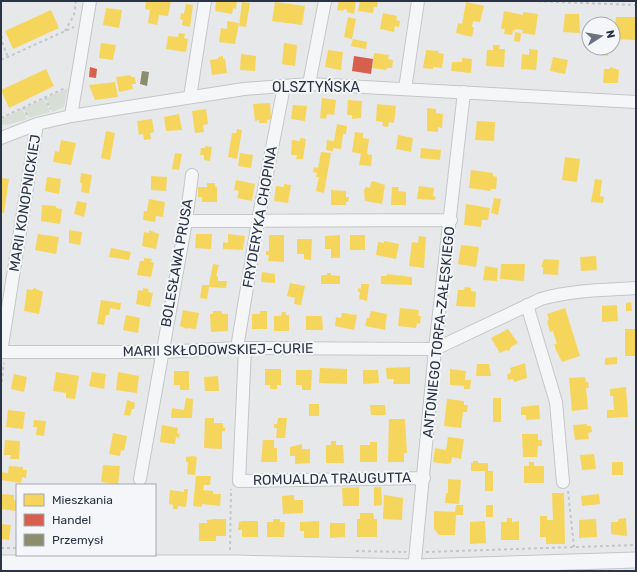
<svg xmlns="http://www.w3.org/2000/svg" width="637" height="572" font-family="Rubik,sans-serif">
<rect width="100%" height="100%" fill="#e6e8ea"/>
<path fill="#d6ded6" d="M68,88L64,107L52,112L46,98Z
M44,99L50,112L29,118L24,108Z
M22,109L27,119L6,125L1,124V119Z"/>
<path fill="#f6d55c" d="M146,1H171L168,16L159,15L157,25L148,23L150,10L145,9Z
M216,1H237L236,9L233,8L232,14L215,11Z
M339,1H356L354,14L347,12V10L344,9L343,11L337,10Z
M360,1H378L377,7H374L373,13L358,11Z
M242,2L250,3L246,27L239,26Z
M275,2L305,6L302,25L272,21Z
M466,2L484,6L480,22L473,21L472,27H474L472,37L456,33L458,23L462,24Z
M186,4L193,5L190,27L182,25L183,20L180,19L181,13L184,14Z
M106,8L122,10L119,28L103,25Z
M51,10L59,28L13,49L5,31Z
M504,11L523,15V12L538,14L535,35L522,33L523,30L515,29V31L513,30L512,35L504,34L505,29H501Z
M383,13L397,16L396,20L400,21L399,27L395,26L394,32L380,29Z
M565,14H579L580,33L563,32Z
M348,17L356,19L352,39L344,37Z
M616,17H636V40L613,39Z
M227,21L239,23L235,44L219,42L221,28L227,29Z
M515,32L521,33L520,42L514,41Z
M179,33L185,34L184,38L188,39L186,52L166,49L168,36L178,37Z
M353,39L367,42L366,49L351,46Z
M101,43L116,45L113,60L99,58Z
M284,43L297,45L295,66L282,64Z
M493,45H500L499,49H505L504,67L486,66L487,50H493Z
M595,48L609,49L608,56L594,54Z
M529,49L538,50L536,70L521,69L522,54L529,55Z
M328,50L343,52L341,70L325,67Z
M426,50L439,51L438,53L444,54L442,68L433,67V69L423,68Z
M374,53L389,55L388,59L393,60L392,68H387L386,70L372,68Z
M241,54L256,56L255,71L240,70Z
M223,56V59H225L227,73L212,75L210,60L218,59V57Z
M553,57L568,60L565,74L550,71Z
M462,58L472,59L471,73L451,71L452,62H462Z
M610,67L619,70L618,83H603L604,69H610Z
M46,69L54,86L9,108L1,90Z
M131,75V77H135L136,84H132L133,89L119,92L116,77Z
M115,82L118,97L95,100L89,85Z
M322,98L336,100L334,115L327,114L326,119L320,118Z
M348,100L362,101L361,118L352,119V115H347Z
M270,103L271,119L267,120V123H259V120L255,121L253,104Z
M377,104L396,106L394,123L389,122L388,127L382,126L383,122L376,121Z
M293,105L307,106L305,121L291,119Z
M427,108L436,109V113L443,114L442,128L438,127V132L427,131Z
M206,109L208,124L203,125L204,132L195,133L192,111Z
M179,114L182,130L166,131L164,117Z
M152,119L154,132L150,133L151,139L144,140L143,134L139,135L137,121Z
M477,121L495,122L494,141L475,140Z
M337,124L347,126L346,134H343L341,149L333,148V151L326,150L327,140L334,141Z
M237,129L242,130L237,159L228,157L232,133H236Z
M106,131L115,133L110,160L101,158Z
M355,132L363,133V138L369,139L367,154L372,155L371,166L359,165L361,154L352,152Z
M398,135L413,138L411,152L396,149Z
M300,138L306,139L303,159H296L297,155H291L292,140L300,141Z
M61,140L76,143L71,165L53,162L55,151L59,152Z
M205,146L212,147L210,161L204,160V155H200L201,148H205Z
M421,148L441,150L440,160L420,158Z
M321,152L331,153L324,193L316,191L319,177H316L317,173L313,172L314,167L318,168Z
M175,153L182,154L179,170L172,169Z
M240,153L253,155L251,168L238,166Z
M565,157L580,159L577,182L562,180Z
M471,170L493,173V176L497,177L496,189H491L490,191L469,188Z
M81,173L92,175L89,193L81,192L82,183H80Z
M151,176L167,177L166,191L151,190Z
M47,177L61,179L59,194L45,191Z
M1,178L9,179L4,213L1,212Z
M595,179L602,180L600,196L604,197L603,203L591,202Z
M236,180L255,184L252,201L237,198L239,191L234,190Z
M373,181L385,185L382,204L365,201L364,190L366,187L370,188L371,182Z
M207,183H215V187H217V202H202V197H198V187H207Z
M284,184L291,185L288,203L274,201L276,186L284,187Z
M419,186L434,188L433,196L436,197L435,200L417,199Z
M392,187H399L398,191L406,192V205H391Z
M331,190L346,191V197H349L348,202H346V205H331Z
M494,198L501,199L498,215L491,213Z
M149,199L165,202L163,217L156,216L155,222L143,220L144,211H147Z
M77,201L87,203L84,217L74,214Z
M466,204L490,208L488,220H482L481,227L464,225Z
M42,205L56,206V208L62,209L60,224L41,221Z
M69,230L82,232L80,245L69,243Z
M149,230L159,234L156,249L142,246L144,232L149,233Z
M38,234L59,237L56,254L35,250Z
M196,234H212L211,249L195,248Z
M228,234L245,236L243,250L223,249V242L228,243Z
M269,235H284V262L268,261L269,255H266V251H269Z
M340,235V258H331V249H325V236Z
M350,235H365V250H350Z
M419,236L426,237L424,268L409,266L412,242L418,243Z
M297,239H312L311,260L304,259V254H297Z
M384,241L399,244L396,259L376,255L378,242L384,243Z
M461,245L479,247L476,267L458,264Z
M111,248L131,252L129,260L109,257Z
M596,256L597,270L581,271L580,257Z
M144,258L152,259L151,262L154,263L151,277L137,275L140,261H144Z
M544,259L559,260L558,275L543,274V267H541Z
M213,264L219,265L216,276H218V281H227L226,288L209,287L207,299L200,298L202,285H209Z
M501,264H525L524,281L500,279Z
M485,266L498,268L497,281L483,280Z
M262,272L275,274V283L261,282Z
M327,273H331V275L340,276V284H321V275H327Z
M387,274L412,277V285L381,284V276H387Z
M290,283L305,286L301,305L294,304L295,298L287,296Z
M361,284H369L367,301L359,299L360,292H358V288L361,289Z
M465,287L471,288V291L476,292L475,307L456,306L458,290H464Z
M34,288L43,292L39,314L24,311L27,289L32,290Z
M143,288L149,289L148,292L153,293L150,307L136,304L138,290L143,291Z
M101,300L121,303L120,310L110,308L109,315H106L104,325L97,324Z
M631,302L632,311H626V303Z
M617,305L618,321L602,322V306Z
M400,308L419,310L418,316H421L420,324L417,323L416,328L398,326Z
M565,308L580,356L562,362L556,350L554,344H557L553,331L550,332L547,321L549,320L547,314Z
M183,310L199,313L196,329L187,328V329L180,326Z
M213,311H222V314H228V331L211,332L210,314H213Z
M260,311H267V329H252V314H260Z
M371,311L387,314L385,330L365,326L367,318H369Z
M282,312H286V315H289V331H274V316H281Z
M342,313L357,315L354,330L335,326L336,317L341,318Z
M126,315L140,318L138,333L123,330Z
M306,316H322L323,330H306Z
M508,329L518,343L511,347L509,351L506,350L500,353L491,338Z
M625,329H636V356H625Z
M617,357V364L605,365V358Z
M525,363L527,378L514,382L513,379L508,380L507,375L511,372L510,368Z
M477,364H489L491,376H476Z
M410,367V384H393L394,379H387L386,368Z
M320,368L347,369V384L319,383Z
M265,369H281V385H277V389H270V385H265Z
M450,369L466,371L465,380H471L470,389H464V386L450,385Z
M296,370H312L311,390H302V385H296Z
M363,370H378L379,383L363,384Z
M174,371H189V390H180V385H174Z
M56,372L79,376L75,399L66,398V393L53,391Z
M92,372L106,374L104,389L89,386Z
M118,372L139,376L137,393L116,390Z
M14,374L27,377L24,392L11,389Z
M218,376L219,391H205L204,377Z
M585,377L586,382H588L589,388H586L588,409L572,411L569,378Z
M626,387L628,417L607,418V410H614L613,396H610V389Z
M186,398L193,399L192,418H171L172,408L184,410Z
M493,398H501V422H493Z
M447,399L464,401V405H468L467,412H463L461,428L444,426Z
M127,400L135,403L134,409H132L130,416L124,415Z
M309,404H319V416H309Z
M370,405H385L386,415H371Z
M539,405L540,419L526,420V415H521V407Z
M8,410L25,412L23,429L6,427Z
M205,418H214V423H223V428H225V431H222V449L204,448Z
M278,418H287L285,438H276L277,428H274V424H277Z
M389,419H405L407,453H404V462H388Z
M34,420L46,421L44,436L36,435L37,427H33Z
M587,424V426H591L592,432L588,433L589,439L575,440L573,425Z
M162,425L178,428L177,433L180,434L179,438L176,437L175,444L160,442Z
M113,433L127,436L124,451L121,450L120,456L109,454Z
M522,434H538V440H542V446H538L537,457H523Z
M448,437L464,439L461,459L452,457L451,463L446,464L433,462L435,448L446,450Z
M5,440L20,441L19,459H10L11,455H4Z
M263,440H274V448H277V462H261Z
M331,441H336V445H343L344,463H326V445H331Z
M370,442H377V462H360V445H370Z
M302,444V449H310V463L295,464V456H290V447Z
M594,454L596,469L582,470L580,455Z
M193,456L197,457L195,475L187,474L188,462H186V457Z
M473,461H478V463H488V471H493V491H485V471H471V463H473Z
M529,462H534V466H544V483H524V466H529Z
M612,462H623V475H612Z
M103,465L120,466L118,484L101,482Z
M9,466L23,467V470H27L26,478L22,477L21,483L1,480V472L8,473Z
M196,476H211L210,485H204L203,490L213,491V494H221L220,506L202,504V507L193,506Z
M448,479L461,480L459,504L445,503L446,493H448Z
M359,487V506H343L342,488Z
M374,487H381L382,505L374,506Z
M184,489H188L186,507L178,506V509H173V505L169,504L170,490L184,492Z
M552,493H564L565,544H546V537H540V516H547V520H553Z
M1,494L14,495V500L17,501V511L1,509Z
M599,494L600,504L582,506L581,496Z
M294,495V500H303V513L283,514L282,496Z
M384,495L403,498L402,520L383,519Z
M456,505H463V515H456L455,535H439L434,529V511L455,512Z
M486,505H493V517H486Z
M360,513H373L374,519H377V537H357V519H360Z
M507,518H512V522L519,521V540H501V522H507Z
M626,518L627,536L611,534V522H618V519Z
M215,519H226V536H216V541H199V523H207V520Z
M273,519H280V522H285L284,537H267V522H273Z
M596,519L597,537L579,538V520Z
M243,521H258V537H242V530H238L239,522Z
M319,521V538H304V531H300V522Z
M485,521L486,543L470,544V522Z
M330,523H345V537L330,538Z
M1,524L11,525L9,540L1,539Z"/>
<path fill="#d6604d" d="M354,56L373,59L371,74L352,71Z
M90,67L97,69L96,78L89,77Z"/>
<path fill="#8c8c6e" d="M142,71L149,72L147,86L140,84Z"/>
<g fill="none" stroke-linecap="round" stroke-linejoin="round">
<defs>
<path id="minor" d="M309,84L325,1
M405,89L418,1
M190,97L205,1
M71,116L90,1
M1,138L37,124L71,116L244,89L309,84L636,102
M186,221L451,220
M527,305L556,402L563,482
M237,348L258,221L284,86
M245,348L239,481L424,478
M1,352H162L237,348L435,349L541,299C572,290 604,290 636,288
M1,352L37,124
M140,479L186,221L192,175
M414,571L435,349L464,92"/>
<path id="tertiary" d="M1,563H237L415,567L636,560"/>
</defs>
<use href="#minor" stroke="#c4c6c8" stroke-width="14"/>
<use href="#tertiary" stroke="#c4c6c8" stroke-width="17"/>
<path stroke="#c5c6ca" stroke-width="2" stroke-dasharray="3 3" stroke-linecap="butt" d="M532,1L636,5
M1,30L2,42L8,57
M65,31L74,15L76,1
M1,60L74,27
M45,97L50,109
M23,107L28,117
M1,118L65,88
M1,388L4,363
M568,491L574,547
M1,548H17
M230,550L231,489
M356,551L406,552
M426,552L636,545"/>
<use href="#minor" stroke="#f5f6f7" stroke-width="12"/>
<use href="#tertiary" stroke="#f5f6f7" stroke-width="15"/>
</g>
<g text-anchor="middle" dominant-baseline="central" stroke-width="4" stroke-linejoin="round" paint-order="stroke">
<g font-size="14" fill="#2b3445" stroke="#f4f6f9">
<text x="316" y="87">OLSZTYŃSKA</text>
<text transform="translate(25 203) rotate(-81)">MARII KONOPNICKIEJ</text>
<text transform="translate(260 217) rotate(-80)">FRYDERYKA CHOPINA</text>
<text transform="translate(177 263) rotate(-80)">BOLESŁAWA PRUSA</text>
<text transform="translate(439 332) rotate(-84)">ANTONIEGO TORFA-ZAŁĘSKIEGO</text>
<text transform="translate(218 350) rotate(-1)">MARII SKŁODOWSKIEJ-CURIE</text>
<text transform="translate(332 479) rotate(-1)">ROMUALDA TRAUGUTTA</text>
</g>
</g>
<rect width="637" height="572" fill="none" stroke="#2b3445" stroke-width="4"/>
<rect x="16" y="484" width="140" height="72" fill="#f4f6f9" stroke="#a4a8b1"/>
<rect x="24" y="494" width="20" height="12" fill="#f6d55c" stroke="#a4a8b1"/>
<text x="52" y="504" font-size="12" fill="#2b3445">Mieszkania</text>
<rect x="24" y="514" width="20" height="12" fill="#d6604d" stroke="#a4a8b1"/>
<text x="52" y="524" font-size="12" fill="#2b3445">Handel</text>
<rect x="24" y="534" width="20" height="12" fill="#8c8c6e" stroke="#a4a8b1"/>
<text x="52" y="544" font-size="12" fill="#2b3445">Przemysł</text>
<g transform="translate(601 36) rotate(78)"><circle r="19" fill="#f4f6f9" stroke="#a4a8b1"/>
<path d="M0-3L7 15L0 10L-7 15Z" fill="#6c737f"/>
<text y="-6" font-size="11" font-weight="bold" text-anchor="middle" fill="#2b3445">N</text>
</g>
</svg>
